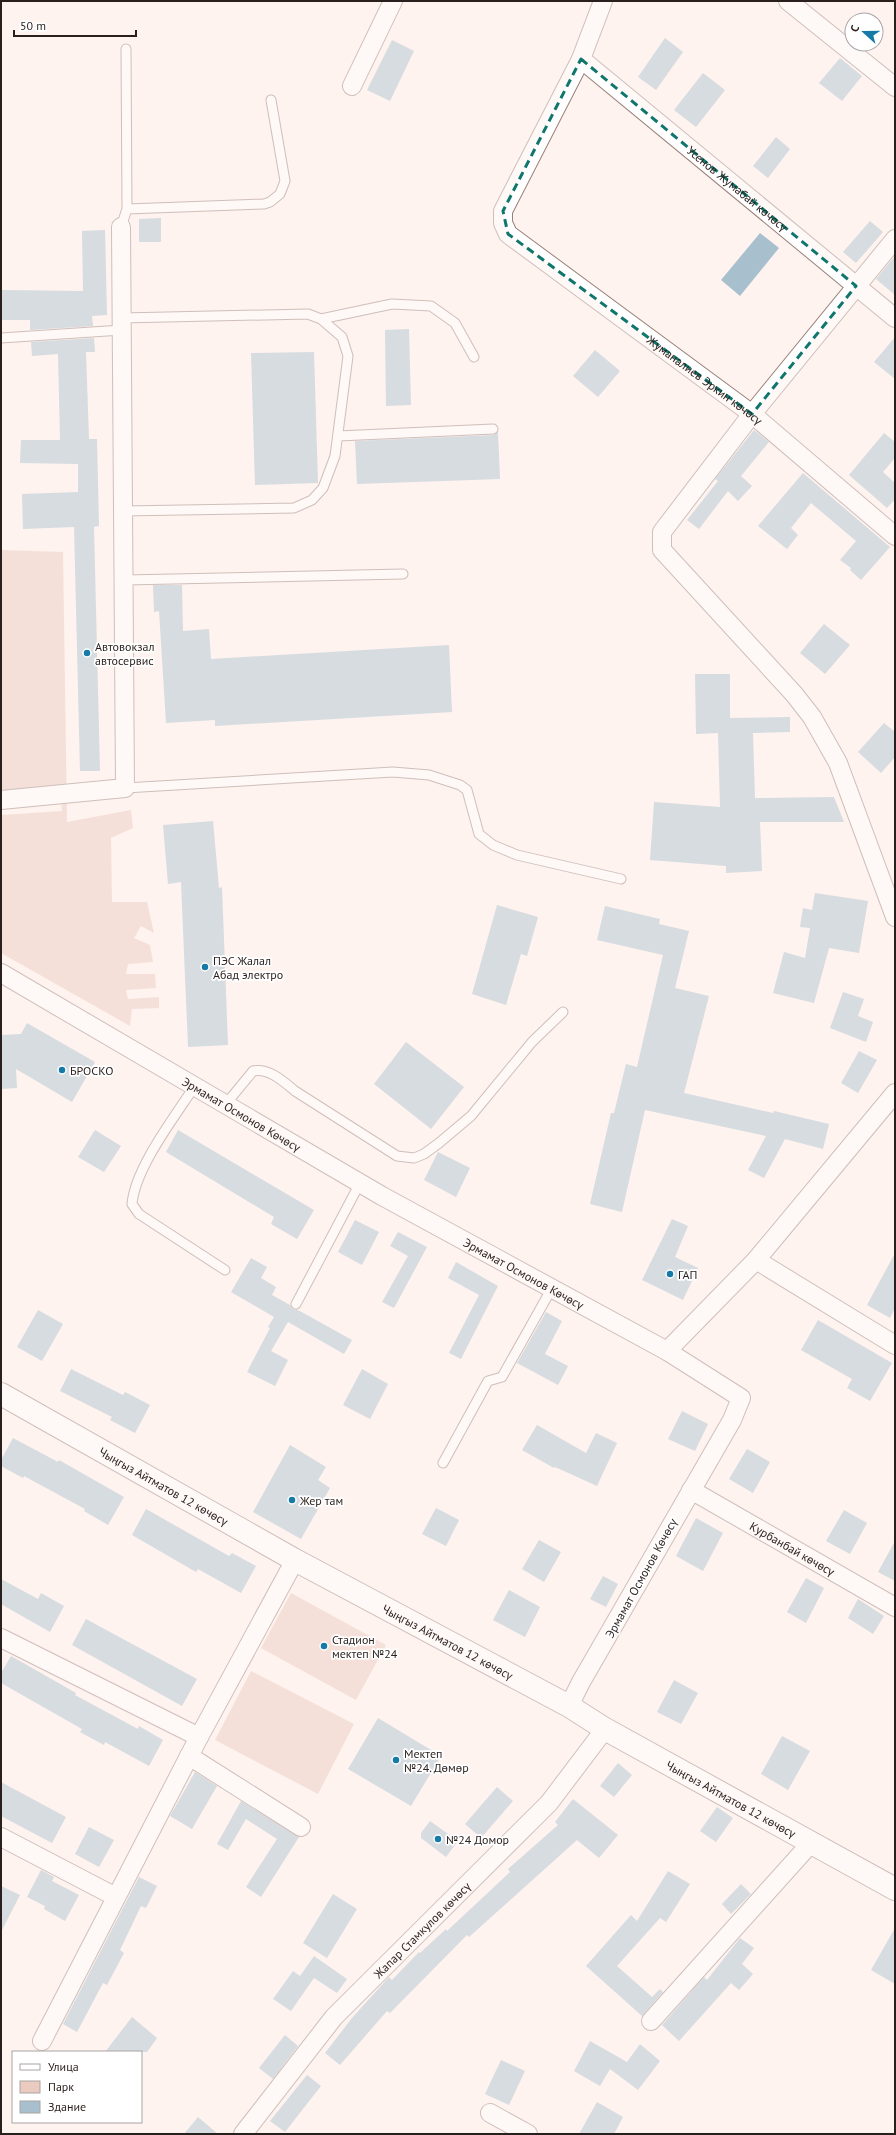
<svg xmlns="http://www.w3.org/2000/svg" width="896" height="2135" font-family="'PT Sans',sans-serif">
<rect width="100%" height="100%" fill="#fef3ef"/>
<path fill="#ebcabf" d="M1,550L63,552L67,822L131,810L133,828L111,838L112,902H147L154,933L141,926L134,938L150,945L153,962L128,964L126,974H155L156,988L126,990L128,999L159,997V1008L132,1009L130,1026L1,953V815L62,811L59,785L1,791Z
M291,1593L386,1645L356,1700L261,1648Z
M251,1671L354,1724L318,1794L215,1740Z"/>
<path fill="#a8c0ce" d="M665,38L683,52L656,90L638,77Z
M392,40L414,51L390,101L367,90Z
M840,58L862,76L842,101L819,83Z
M703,73L725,90L696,127L674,110Z
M776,137L790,149L768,178L753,166Z
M161,218V242H139V219Z
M870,221L883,232L856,263L843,252Z
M105,230L107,315L92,316L93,326L30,330V320H1V290L83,291L82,231Z
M760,233L779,248L740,296L721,280Z
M895,256V295L876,279Z
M409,329L411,405L386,406L385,330Z
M895,337V379L874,362Z
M94,338L95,352H86L89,439H97L99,526L94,527L100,771H80L74,527L23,529L22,494L78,492V464L20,463L21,440H60L58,354L32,356L31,342Z
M595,350L620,371L598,397L573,376Z
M314,352L318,483L255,485L251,353Z
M754,430L769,442L741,476L752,486L738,501L728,491L699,529L687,520L718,481L715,479Z
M498,432L500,479L357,484L355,441L493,435Z
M884,433L895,442V458L883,472L895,483V499L887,508L849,475Z
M803,473L890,547L861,580L850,570L851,568L840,560L856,541L811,503L791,528L798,535L787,549L758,526Z
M153,585H182L183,631L209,629L211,659L449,645L452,712L215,726V720L166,723L159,611L154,612Z
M824,624L850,645L825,674L800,653Z
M695,674H730V718L790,717V732L753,733L755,798L834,797L844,822H760L762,871L726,873V866L650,860L654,802L720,807L718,733L696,734Z
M884,723L895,732V757L881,773L858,752Z
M213,821L219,888L222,887L228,1045L188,1047L181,882L168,884L163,825Z
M815,893L868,901L859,953L829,948L814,1003L773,993L784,952L805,958L810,928L800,927L803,908L812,910Z
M497,905L538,917L527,956L521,954L506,1005L472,994Z
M605,906L660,919L659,924L689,931L675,988L709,996L684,1093L773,1113L774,1111L829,1124L823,1149L785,1139L764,1178L748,1170L766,1136L645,1110L622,1212L590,1204L611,1113H614L626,1064L637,1067L663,955L597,940Z
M843,992L864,999L858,1016L873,1022L866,1042L830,1028Z
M27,1023L95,1062L72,1102L16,1069L17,1088L1,1089V1035L21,1034Z
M406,1042L464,1087L431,1129L374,1084Z
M859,1051L877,1060L858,1093L841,1083Z
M95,1130L121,1146L104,1172L78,1157Z
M178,1130L314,1210L297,1239L271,1224L274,1217L166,1152Z
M438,1152L470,1168L456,1197L424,1180Z
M672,1219L688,1226L675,1257L698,1268L683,1300L642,1280Z
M355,1220L379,1232L362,1265L338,1252Z
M398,1232L427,1247L394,1308L382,1302L408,1256L390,1246Z
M895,1253V1308L890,1318L867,1305Z
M251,1258L267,1267L261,1278L276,1287L272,1295L290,1305L293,1309L298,1310L352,1340L344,1354L288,1322L271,1351L288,1360L275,1386L247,1372L270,1328L268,1327L274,1317L231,1292Z
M456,1262L498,1286L461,1359L449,1353L479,1295L448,1278Z
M38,1310L63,1324L42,1361L17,1347Z
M546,1312L562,1321L545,1354L568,1366L558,1385L517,1363Z
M818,1320L892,1363L870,1401L847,1388L852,1379L801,1350Z
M71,1369L123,1395L125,1392L150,1405L135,1433L110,1420L112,1417L60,1391Z
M362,1369L388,1384L370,1419L343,1405Z
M682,1411L708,1424L695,1451L668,1439Z
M537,1425L586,1453L596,1433L617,1443L597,1486L555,1467L554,1468L522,1450Z
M13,1438L58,1462L59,1460L124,1497L108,1525L84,1511L85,1509L24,1476L23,1478L1,1466V1460Z
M290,1445L326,1467L318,1480L330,1488L301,1539L253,1512Z
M747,1449L770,1462L753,1493L729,1479Z
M436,1508L459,1520L446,1546L422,1534Z
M146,1509L229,1556L232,1553L256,1566L241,1593L198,1569L196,1572L132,1535Z
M844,1510L867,1523L850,1554L826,1541Z
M696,1518L723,1533L703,1571L676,1556Z
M539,1540L561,1552L544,1582L522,1569Z
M895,1541V1581L878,1572Z
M603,1576L618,1584L606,1607L590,1599Z
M806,1578L824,1588L806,1623L787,1612Z
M1,1579L38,1599L41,1593L64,1606L50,1632L1,1604Z
M509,1590L540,1607L525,1637L493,1620Z
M858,1599L884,1616L873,1634L848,1618Z
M86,1619L197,1679L182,1706L72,1645Z
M11,1656L76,1693L75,1695L138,1729L139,1726L163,1740L149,1766L105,1742L104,1745L80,1732L82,1729L1,1683V1673Z
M674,1680L698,1693L681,1724L657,1712Z
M378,1718L441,1756L411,1806L348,1769Z
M782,1736L810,1751L788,1790L761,1774Z
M618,1763L632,1775L614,1797L600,1786Z
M195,1772L217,1786L192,1829L170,1816Z
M1,1782L66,1817L52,1843L1,1816Z
M497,1787L513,1801L481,1838L465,1824Z
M573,1799L618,1835L599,1858L577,1840L469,1937L467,1935L390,2013L387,2011L340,2065L325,2053L352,2018L389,1977L392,1980L419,1952L420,1953L446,1929L447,1931L510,1872L508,1869L558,1825L555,1822Z
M241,1801L299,1837L261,1897L246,1887L277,1839L246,1819L228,1850L217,1844Z
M717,1807L733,1818L716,1842L700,1831Z
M430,1821L458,1841L446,1857L421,1838V1833Z
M89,1827L114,1840L99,1867L75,1854Z
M41,1870L54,1877L52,1881L79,1895L65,1921L44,1909L45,1906L27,1897Z
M668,1871L690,1884L666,1922L660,1918L617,1966L652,1997L660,1989L663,1992L642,2016L586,1966L631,1915L637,1921Z
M139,1877L157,1886L146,1908L141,1906L120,1950L124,1953L107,1985L103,1983L77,2032L63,2024Z
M741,1884L751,1894L731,1914L722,1904Z
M1,1886L20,1895L1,1932Z
M333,1894L357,1909L327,1958L303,1943Z
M895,1928V1984L871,1970Z
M740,1938L754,1948L742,1964L753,1974L739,1990L731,1983L679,2041L662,2025L704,1977L707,1980Z
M314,1956L347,1979L337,1993L314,1978L291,2011L273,1999L293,1971L300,1976Z
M132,2017L157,2038L147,2052H105Z
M285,2035L298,2046L273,2079L259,2068Z
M590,2041L627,2062L640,2044L660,2061L638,2090L610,2069L600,2086L574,2071Z
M501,2060L525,2071L509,2105L485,2094Z
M307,2075L321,2086L285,2132L270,2121Z
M597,2102L623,2117L614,2134H579Z
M198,2117L218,2134H184Z"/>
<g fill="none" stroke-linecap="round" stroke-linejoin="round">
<defs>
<path id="lane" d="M127,209L264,204L270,202L280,194L285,181L271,100
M121,227L127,209L126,49
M122,318L308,314L321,319L342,337L348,356L335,456L323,488L312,500L294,508L123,511
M321,319L392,304L431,306L455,323L474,357
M1,338L122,330
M338,436L493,429
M125,580L403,574
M125,788L393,772L429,775L460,785L467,790L479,834L493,845L517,855L621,879
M194,1087C174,1118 135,1168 132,1204L139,1214L225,1270
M225,1105L253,1071C269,1068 283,1081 295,1091L397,1156L414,1158L424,1154L439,1143L471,1116L532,1042L563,1012
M296,1304L360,1183
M443,1463L488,1381L502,1377L552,1288"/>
<g id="street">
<path id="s1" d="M603,1L581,59L503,211V223L508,234L752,414L895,536"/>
<path d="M788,1L895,87"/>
<path id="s2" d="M581,59L895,318"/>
<path d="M352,86L393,1"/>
<path d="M895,239L752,414L662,532V550L794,694L812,717L838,763L895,917"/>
<path d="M1,800L125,788L121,227"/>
<path id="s3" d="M1,973L382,1196L667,1351L741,1398L732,1420L581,1682L569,1706"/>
<path d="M756,1260L895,1345"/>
<path d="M667,1351L756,1260L895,1093"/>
<path id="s4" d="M691,1490L895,1607"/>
<path d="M1,1638L199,1737"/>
<path d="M189,1756L301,1827"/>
<path d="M1,1837L116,1897"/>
<path d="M651,2021L811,1843"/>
<path d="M42,2041L199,1737L295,1560"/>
<path d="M490,2113L528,2134"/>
<path id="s5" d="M243,2134L334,2017L549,1803L605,1729"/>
</g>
<g id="secondary">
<path id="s6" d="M1,1394L295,1560L569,1706L605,1729L895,1889"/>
</g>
</defs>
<use href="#lane" stroke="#998179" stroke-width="11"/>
<use href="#street" stroke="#998179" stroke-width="20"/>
<use href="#secondary" stroke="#998179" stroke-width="24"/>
<use href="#lane" stroke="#fff" stroke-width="9"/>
<use href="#street" stroke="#fff" stroke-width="18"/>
<use href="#secondary" stroke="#fff" stroke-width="22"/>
</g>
<path d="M0 0H896V2135H0ZM581,59L856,286L752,414L508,234L503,211Z" fill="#fef3ef" fill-opacity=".55" fill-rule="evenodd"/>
<path fill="none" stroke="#0f766e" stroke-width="3" stroke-dasharray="8 5" stroke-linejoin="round" d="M581,59L856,286L752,414L508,234L503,211Z"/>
<g fill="#157ba6" stroke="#fff" stroke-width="1.5">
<circle cx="87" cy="653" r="4"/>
<circle cx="205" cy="967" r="4"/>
<circle cx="62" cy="1070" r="4"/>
<circle cx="670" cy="1274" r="4"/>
<circle cx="292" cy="1500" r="4"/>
<circle cx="324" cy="1646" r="4"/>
<circle cx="396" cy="1760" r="4"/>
<circle cx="438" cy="1839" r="4"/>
</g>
<g text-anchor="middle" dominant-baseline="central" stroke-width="3.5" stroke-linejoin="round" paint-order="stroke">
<g font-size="12" fill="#291f1c" stroke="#fff">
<text stroke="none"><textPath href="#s2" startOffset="203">Усенов Жумабай көчөсү</textPath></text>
<text stroke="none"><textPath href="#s1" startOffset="502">Жуманалиев Эркин көчөсү</textPath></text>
<text stroke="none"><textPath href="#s3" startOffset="279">Эрмамат Осмонов Көчөсү</textPath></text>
<text stroke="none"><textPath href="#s3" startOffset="603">Эрмамат Осмонов Көчөсү</textPath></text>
<text stroke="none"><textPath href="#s6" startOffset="187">Чыңгыз Айтматов 12 көчөсү</textPath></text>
<text stroke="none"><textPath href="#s4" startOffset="117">Курбанбай көчөсү</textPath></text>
<text transform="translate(641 1578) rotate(-61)">Эрмамат Осмонов Көчөсү</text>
<text stroke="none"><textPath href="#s6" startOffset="511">Чыңгыз Айтматов 12 көчөсү</textPath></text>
<text stroke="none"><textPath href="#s6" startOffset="835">Чыңгыз Айтматов 12 көчөсү</textPath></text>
<text stroke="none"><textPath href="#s5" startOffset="272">Жапар Стамкулов көчөсү</textPath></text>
</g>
<g font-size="12" fill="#291f1c" stroke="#fff" text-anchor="start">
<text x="95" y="646">Автовокзал<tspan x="95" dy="14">автосервис</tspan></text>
<text x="213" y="960">ПЭС Жалал<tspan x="213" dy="14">Абад электро</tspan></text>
<text x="70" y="1070">БРОСКО</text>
<text x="678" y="1274">ГАП</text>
<text x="300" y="1500">Жер там</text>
<text x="332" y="1639">Стадион<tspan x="332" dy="14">мектеп №24</tspan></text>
<text x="404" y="1753">Мектеп<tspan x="404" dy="14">№24. Дөмөр</tspan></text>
<text x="446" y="1839">№24 Домор</text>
</g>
</g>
<rect width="896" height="2135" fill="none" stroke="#291f1c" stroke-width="4"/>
<rect x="12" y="2051" width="130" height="72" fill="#ffffff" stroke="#a9a5a4"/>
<rect x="20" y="2064" width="20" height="6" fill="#ffffff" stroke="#a9a5a4"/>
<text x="48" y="2071" font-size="12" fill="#291f1c">Улица</text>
<rect x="20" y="2081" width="20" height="12" fill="#ebcabf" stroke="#a9a5a4"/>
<text x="48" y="2091" font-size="12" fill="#291f1c">Парк</text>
<rect x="20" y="2101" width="20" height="12" fill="#a8c0ce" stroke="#a9a5a4"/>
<text x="48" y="2111" font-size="12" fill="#291f1c">Здание</text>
<g transform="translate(864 32) rotate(291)"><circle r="19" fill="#ffffff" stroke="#a9a5a4"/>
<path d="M0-3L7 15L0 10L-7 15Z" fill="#157ba6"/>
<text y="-6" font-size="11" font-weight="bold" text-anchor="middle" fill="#291f1c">С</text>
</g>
<path d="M14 30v6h122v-6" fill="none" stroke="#291f1c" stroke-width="2"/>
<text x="20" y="30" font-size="12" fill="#291f1c" stroke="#ffffff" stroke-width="3" paint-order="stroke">50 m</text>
</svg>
